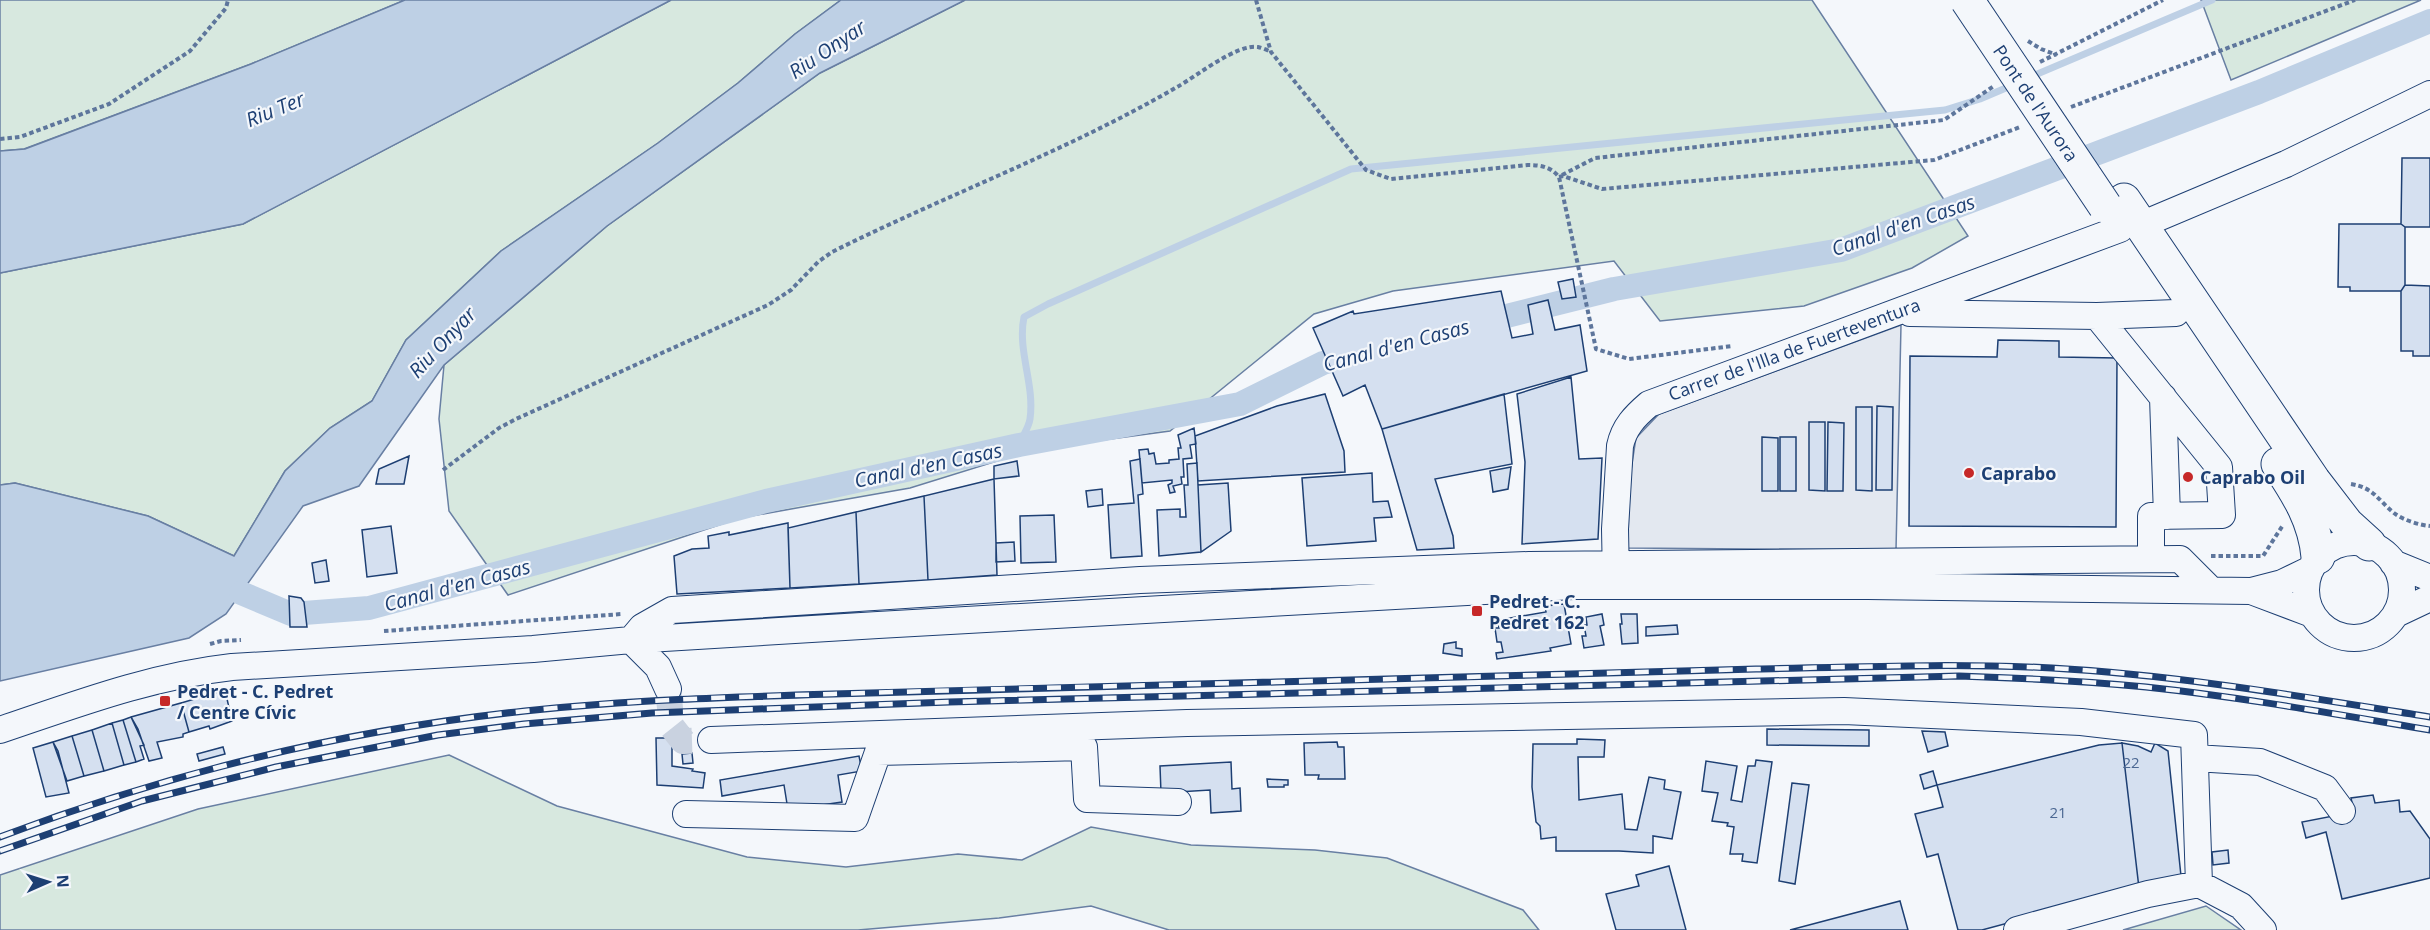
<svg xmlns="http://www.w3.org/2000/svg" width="2430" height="930" font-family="'Open Sans',sans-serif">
<rect width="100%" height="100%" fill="#f4f7fb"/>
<path fill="#d7e8df" stroke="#687fa3" stroke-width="1.5" d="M0,0H405L251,64L24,149L0,151Z
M671,0H841L795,34L738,83L658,143L501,251L406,340L372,401L330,428L285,471L234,556L148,516L15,483L0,485V273L243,224Z
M965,0H1812L1968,236L1912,268L1804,306L1660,321L1614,261L1393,291L1314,314L1170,431L1036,449L910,488L740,518L508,595L449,511L439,419L444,365L607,226L820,73Z
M2201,0H2421L2231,80Z
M449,755L557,806L747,857L846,867L958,854L1022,860L1091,827L1191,845L1315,850L1387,858L1523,910L1539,930H1169L1091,906L999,918L858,930H0V875L198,809Z
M2206,906L2241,930H2123Z"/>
<path fill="#e3e8f0" stroke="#687fa3" stroke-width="1.5" d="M1901,325L1896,550L1628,548L1629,483L1636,438L1659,414Z"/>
<path fill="#bed0e5" stroke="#687fa3" stroke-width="1.5" d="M405,0H671L243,224L0,273V151L25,149L251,64Z
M841,0H965L820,73L607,226L444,365L359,486L303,506L226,614L189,638L0,681V485L15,483L148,516L234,556L285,471L330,428L372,401L406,340L501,251L658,143L738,83L795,34Z"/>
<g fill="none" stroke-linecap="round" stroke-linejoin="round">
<path stroke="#bed0e5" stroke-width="7" d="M2028,78L2212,0
M1019,445C1022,437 1029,427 1030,419C1035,384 1017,351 1024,317L1048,304L1351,169L1945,110L1980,99L2013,85"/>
<path stroke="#bed0e5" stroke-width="24" d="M1475,324L1614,289L1841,250L2259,92L2430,21
M241,593L291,614L369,608L766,501L1019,445L1240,404L1323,363L1360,353"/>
</g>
<path fill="#d5e0f0" stroke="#1d3f73" stroke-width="1.5" d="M2402,158H2430V227H2405L2401,224Z
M2339,224H2401L2405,227V285L2401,291H2350V287H2338Z
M1573,279L1576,297L1562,299L1558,282Z
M2405,285L2430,286V356H2413V351H2401V291Z
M1501,291L1512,338L1533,334L1528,305L1548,300L1555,330L1580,325L1587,371L1382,429L1365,385L1343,396L1313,328L1353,311L1354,314Z
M1998,340L2059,341V357L2117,358L2116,527L1909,526L1910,356L1997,357Z
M1571,377L1579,459L1602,458L1598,539L1522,544L1525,462L1517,394Z
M1325,394L1344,451L1345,472L1198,481L1195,436L1277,406Z
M1504,394L1512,464L1435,479L1453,536L1454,548L1417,550L1382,429Z
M1877,406L1893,407L1892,490H1876Z
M1856,407H1872V491L1856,490Z
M1809,422H1825V491L1809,490Z
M1828,422L1844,423L1843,491H1827Z
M1194,428L1196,444L1190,445L1192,458L1183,459L1184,477H1181L1182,484L1173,486L1175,492L1170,493L1168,485L1172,483V480L1142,483L1139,450L1148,449L1149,454L1154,453L1156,464L1169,463V460L1179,459L1178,448H1181L1178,435Z
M1762,437L1778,438V491H1762Z
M1780,437H1796V491H1780Z
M409,456L404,484H376L379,469Z
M1140,459L1143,494L1138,495L1142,556L1111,558L1108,505L1134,503L1130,461Z
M1017,461L1019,476L994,479V466Z
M1197,463L1201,552L1159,556L1157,510L1180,509V517H1186L1184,485H1188L1187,464Z
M1511,467L1508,489L1493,492L1490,471Z
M1372,473L1373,502L1388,501L1392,517L1374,518L1376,541L1307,546L1302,478Z
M994,479L997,575L928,580L924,496Z
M1228,483L1231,531L1201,552L1198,485Z
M1102,489L1103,505L1088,507L1086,491Z
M924,496L928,580L859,584L856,512Z
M856,512L859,584L790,588L788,528Z
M1054,515L1056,562L1021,563L1020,516Z
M788,523L790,588L677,594L674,556L692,549L709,548L708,536L729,532V535Z
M391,526L397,573L367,577L362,530Z
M1014,542L1015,561L996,562V543Z
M326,560L329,581L315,583L312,563Z
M289,596L301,598L304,602L307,627H290Z
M1564,604L1571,644L1550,648L1551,651L1497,659L1496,653L1503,652L1501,642H1497L1495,628H1499L1498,620L1546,612L1545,606Z
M1602,614L1604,625L1600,626L1604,645L1584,648L1582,636H1586L1584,625H1587L1586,617Z
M1621,614H1637L1638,643L1622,644L1620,624H1622Z
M1677,625L1678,634L1646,636V627Z
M1456,642V648L1462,649V656L1443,653L1444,644Z
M225,690L232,721L210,729L209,726L189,732L181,703Z
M181,703L189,732L183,734V737L157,742L162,758L149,761L138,729L131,717Z
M131,717L144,745L140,746L144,759L136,762L123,720Z
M123,720L136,762L124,765L112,723Z
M112,723L124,765L104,771L92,730Z
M1767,729L1869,730V746L1767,745Z
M92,730L104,771L84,776L72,736Z
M1922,731L1945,732L1948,746L1928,752Z
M72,736L84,776L67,781L53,742Z
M656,738H672V766L693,769L692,771L705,773L703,788L657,785Z
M1577,739L1605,740L1604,757H1578L1579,800L1622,794L1625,829L1637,830L1649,777L1665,780L1664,789L1681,792L1672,839L1653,836V853L1619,851H1556V837L1541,839L1540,826L1536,822L1532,787L1533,744H1577Z
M53,742L58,751L69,793L46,797L33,748Z
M1337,742L1338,747H1344L1345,779H1318L1319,775H1305L1304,743Z
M2122,743L2139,888L1982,930H1958L1938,854L1927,857L1915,814L1943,807L1937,785L2099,745Z
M2122,743L2138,746L2151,752L2155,743L2168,751L2181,876L2139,888Z
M223,747L225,754L199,761L197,754Z
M692,753L693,763L683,764L682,754Z
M859,756L862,771L838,775L842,802L788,810L784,785L722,796L720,780Z
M1756,760L1772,762L1757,863L1742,861L1743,854H1730L1734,827L1727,826L1728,823L1712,821L1718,793L1702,791L1706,761L1737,766L1731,800L1742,802L1748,766H1755Z
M1231,762L1232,789L1240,788L1241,811L1211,813L1210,790L1161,793L1160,766Z
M1933,771L1937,785L1924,789L1920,775Z
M1267,779L1288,780V785H1284V787H1268Z
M1792,783L1809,785L1795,884L1779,881Z
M2373,795L2375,803L2399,800L2400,812L2410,811L2430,839V878L2342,899L2326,832L2306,838L2302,822L2354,812L2351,798Z
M2228,850L2229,863L2213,865L2212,852Z
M1669,866L1686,930H1616L1606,894L1639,886L1636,875Z
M1900,901L1908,930H1790Z"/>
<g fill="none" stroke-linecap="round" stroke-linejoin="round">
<path stroke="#c9d2e0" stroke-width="26" stroke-dasharray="26 13" stroke-linecap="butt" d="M668,689L672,727L683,741L711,740"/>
<defs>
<path id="minor" d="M2141,225L2286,164L2430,94
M1910,313L2097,316L2176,313
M2097,316L2219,467L2222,515L2151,516V558
M2163,397L2167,516
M2306 590a48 48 0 1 1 96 0a48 48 0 1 1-96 0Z
M2393,563L2430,578
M1616,580L1615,529L1620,446C1624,427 1635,416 1649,404L2120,229
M2251,591L2312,614
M2396,614L2430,598
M631,640L642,627L672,610L1140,580L1529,565L2180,559L2211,590
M631,640L658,667L668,689
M0,730C77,704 151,676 232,667L533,649L631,640L878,625L1573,586H1868L2251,591L2282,583L2311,569
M711,740L1187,723L1844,711L2081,722L2194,735L2199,884
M2195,758L2260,762L2325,788L2342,811
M686,814L855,818L878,752L1084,747L1087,799L1178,802
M2017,930L2148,894L2199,884L2241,906L2263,930"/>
<path id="major" d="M2124,200L2314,481L2347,524L2369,544
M2278,464C2298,494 2315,521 2318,557"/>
</defs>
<use href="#minor" stroke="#1d3f73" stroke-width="28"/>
<use href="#major" stroke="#1d3f73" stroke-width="35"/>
<path stroke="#5e769c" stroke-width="4" stroke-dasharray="4.5 3" stroke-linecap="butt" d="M1256,0L1271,52L1366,170L1391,179L1528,165C1541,165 1551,167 1559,177L1596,349L1629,359L1732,346
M2028,41L2041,49L2057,55
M2040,62L2163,0
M2071,107L2355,0
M0,139L20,137L109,104L190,51L226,8L228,0
M1562,175L1595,158L1944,120L1994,86
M1559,177L1563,176L1602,189L1934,160L2020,127
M443,470L499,428L516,419L768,305L791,290L818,262L832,252C946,195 1067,151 1177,87C1197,76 1236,44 1258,47C1262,48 1267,50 1271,52
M2351,484C2374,488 2377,499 2394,513C2403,520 2419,525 2430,526
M2211,556H2263L2283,525
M384,631L622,614
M210,644L221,641L241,640"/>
<use href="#minor" stroke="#f4f7fb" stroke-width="26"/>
<use href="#major" stroke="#f4f7fb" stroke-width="33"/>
<defs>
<path id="rail" d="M0,837C169,773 345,730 525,711C628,700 730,697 833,694C980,689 1128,686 1276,682C1436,678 1596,673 1756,669C1855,667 1953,663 2052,668C2179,675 2304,697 2430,717
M0,851L142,801L276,767L438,735L524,724L652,713L949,702L1959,676C2021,678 2083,681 2146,687C2241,697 2335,714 2430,730"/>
</defs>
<use href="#rail" stroke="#1d3f73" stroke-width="7"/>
<use href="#rail" stroke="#f4f7fb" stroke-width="4.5" stroke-dasharray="14" stroke-linecap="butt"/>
<defs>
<path id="major-bridge" d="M1967,0L2105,206"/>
</defs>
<use href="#major-bridge" stroke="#1d3f73" stroke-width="35" stroke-linecap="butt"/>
<use href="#major-bridge" stroke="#f4f7fb" stroke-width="33"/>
</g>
<g fill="#c62828" stroke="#f4f7fb" stroke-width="2">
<circle cx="1969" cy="473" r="6"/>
<circle cx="2188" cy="477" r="6"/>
<rect x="1471" y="605" width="12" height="12" rx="3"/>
<rect x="159" y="695" width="12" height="12" rx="3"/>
</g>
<g text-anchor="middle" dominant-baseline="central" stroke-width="4.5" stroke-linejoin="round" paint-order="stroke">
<g font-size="15" fill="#4b6792">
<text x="2131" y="762">22</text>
<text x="2058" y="812">21</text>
</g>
<g font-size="18" fill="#1d3f73" stroke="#f4f7fb">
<text transform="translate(2036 103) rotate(56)">Pont de l'Aurora</text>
<text transform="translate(1794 349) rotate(-20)">Carrer de l'Illa de Fuerteventura</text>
</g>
<g font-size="18" font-weight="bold" fill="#1d3f73" stroke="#f4f7fb" text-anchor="start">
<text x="1981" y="473">Caprabo</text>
<text x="2200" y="477">Caprabo Oil</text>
<text x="1489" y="601">Pedret - C.<tspan x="1489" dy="21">Pedret 162</tspan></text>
<text x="177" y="691">Pedret - C. Pedret<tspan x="177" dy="21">/ Centre Cívic</tspan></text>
</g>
<g font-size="20" font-style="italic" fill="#1d3f73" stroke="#f4f7fb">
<text transform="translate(827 49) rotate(-34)">Riu Onyar</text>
<text transform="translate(275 109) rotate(-22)">Riu Ter</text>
<text transform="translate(1903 225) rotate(-19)">Canal d'en Casas</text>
<text transform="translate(442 342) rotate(-47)">Riu Onyar</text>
<text transform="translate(1396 345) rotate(-15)">Canal d'en Casas</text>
<text transform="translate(928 465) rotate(-12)">Canal d'en Casas</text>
<text transform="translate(457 585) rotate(-15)">Canal d'en Casas</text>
</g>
</g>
<g transform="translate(48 882) rotate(87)" stroke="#f4f7fb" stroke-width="4.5" paint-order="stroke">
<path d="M0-4.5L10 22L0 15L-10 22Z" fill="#1d3f73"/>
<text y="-9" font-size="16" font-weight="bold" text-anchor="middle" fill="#1d3f73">N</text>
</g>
</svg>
